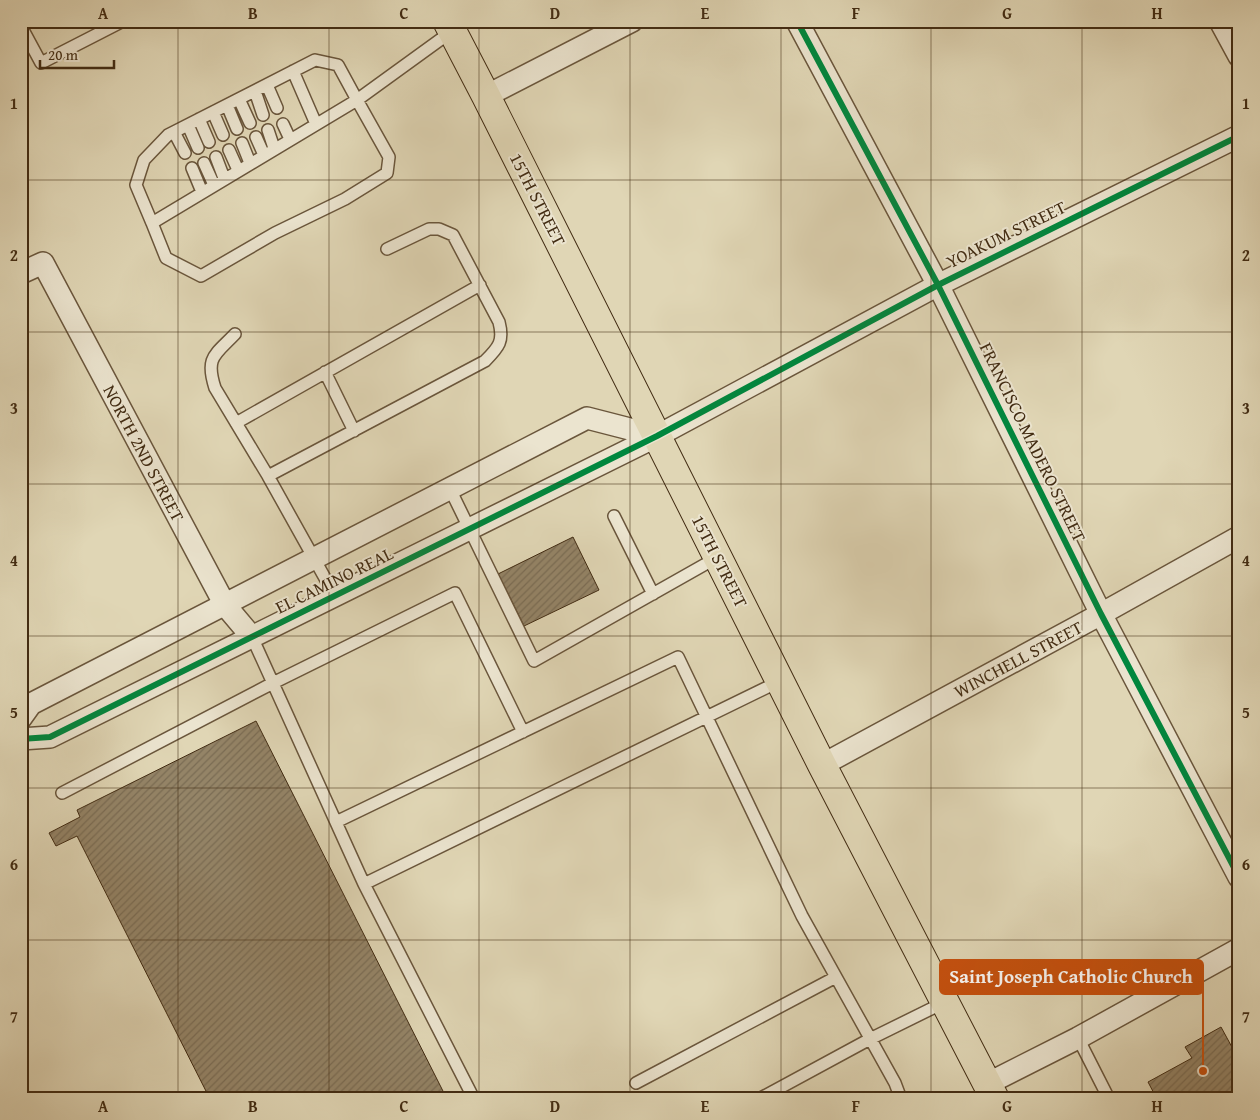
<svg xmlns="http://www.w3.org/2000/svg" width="1260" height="1120" font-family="'Gentium Book Plus',serif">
<defs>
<pattern id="building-hatch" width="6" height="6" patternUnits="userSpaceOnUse" patternTransform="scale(1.25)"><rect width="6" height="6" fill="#948467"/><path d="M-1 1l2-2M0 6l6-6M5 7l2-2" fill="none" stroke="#7a6c54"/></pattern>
</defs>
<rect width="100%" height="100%" fill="#e0d6b5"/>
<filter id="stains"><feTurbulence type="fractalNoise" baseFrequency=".004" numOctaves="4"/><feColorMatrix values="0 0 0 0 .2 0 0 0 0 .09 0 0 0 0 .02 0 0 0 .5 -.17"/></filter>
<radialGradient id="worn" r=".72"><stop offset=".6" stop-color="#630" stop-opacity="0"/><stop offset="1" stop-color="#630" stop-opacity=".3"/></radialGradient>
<path fill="url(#building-hatch)" stroke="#422c13" d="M573,537L599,590L524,626L498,574Z
M256,721L447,1099H210L77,836L56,846L49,833L80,817L77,810Z
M1221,1027L1239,1060V1099H1157L1148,1082L1192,1058L1185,1047Z"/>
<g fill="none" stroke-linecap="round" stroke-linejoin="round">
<defs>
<path id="lane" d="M21,26L41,63L123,21
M293,71L316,124
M267,85L277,108
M255,91L263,115
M239,99L250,123
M227,105L237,129
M213,112L223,135
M199,119L209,142
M283,124L290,139
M188,125L198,148
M268,130L274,148
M174,132L185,153
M256,137L264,155
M242,143L250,163
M229,150L238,170
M216,157L224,178
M204,163L214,185
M192,168L202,192
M152,223L166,258L201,276L275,233L345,199L387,173L389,157L357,100L152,223L136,185L144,160L168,135L315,60L338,65L357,100L466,21
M235,334C215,355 205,357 215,388L268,476L335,596
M325,372L354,431
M236,423L480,285
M268,476L485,361C499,347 504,341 499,322L453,235L439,229H429L387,249
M450,489L534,661L718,557
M614,516L653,594
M252,637L364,884L780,681
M62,793L273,683L455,593L523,732
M336,822L678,657L802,916L895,1083L901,1099
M364,884L474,1099
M1078,1038L1109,1099
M636,1083L836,977
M759,1099L870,1039L945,1002"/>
<path id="street" d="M797,21L938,285L1101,614L1239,877
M1220,21L1239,56
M486,96L632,21
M21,273L43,263L225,605L252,637
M21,718L31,704L587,418L657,436
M21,739L50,737L657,436L938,285L1239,136
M822,765L1101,614L1239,537
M987,1084L1078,1038L1239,949"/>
<path id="primary" d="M447,21L486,96L822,765L995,1099"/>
</defs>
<use href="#lane" stroke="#6a563c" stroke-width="14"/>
<use href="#street" stroke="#6a563c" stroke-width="24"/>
<use href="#primary" stroke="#422c13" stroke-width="30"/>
<use href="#lane" stroke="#ebe4cf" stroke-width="11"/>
<use href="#street" stroke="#ebe4cf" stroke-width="21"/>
<use href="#primary" stroke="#e0d6b5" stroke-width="28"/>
<defs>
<path id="cycleway" d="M797,21L938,285L1101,614L1239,877
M21,739L50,737L657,436L938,285L1239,136"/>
</defs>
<use href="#cycleway" stroke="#ebe4cf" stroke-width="9"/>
<use href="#cycleway" stroke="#00873e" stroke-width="6"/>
</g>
<path fill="none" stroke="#422c13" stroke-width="1" stroke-opacity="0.55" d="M178,21V1099M329,21V1099M479,21V1099M630,21V1099M781,21V1099M931,21V1099M1082,21V1099M21,180H1239M21,332H1239M21,484H1239M21,636H1239M21,788H1239M21,940H1239"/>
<g text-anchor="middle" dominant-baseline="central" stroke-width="4" stroke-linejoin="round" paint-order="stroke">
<g font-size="18" fill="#422c13" stroke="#ebe4cf">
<text transform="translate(538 199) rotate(63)">15TH STREET</text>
<text transform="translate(1006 234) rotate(-26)">YOAKUM STREET</text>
<text transform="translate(1033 442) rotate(64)">FRANCISCO MADERO STREET</text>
<text transform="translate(144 453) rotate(62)">NORTH 2ND STREET</text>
<text transform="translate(720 561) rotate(63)">15TH STREET</text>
<text transform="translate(334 580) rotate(-26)">EL CAMINO REAL</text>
<text transform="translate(1018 659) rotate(-28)">WINCHELL STREET</text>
</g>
</g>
<path fill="none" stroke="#c7500d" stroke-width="2" d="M1203 1071L1203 977"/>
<circle fill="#c7500d" stroke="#ebe4cf" stroke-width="2" cx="1203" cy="1071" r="5"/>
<rect fill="#c7500d" stroke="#c7500d" stroke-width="2" x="940" y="960" width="263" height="34" rx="5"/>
<g font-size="19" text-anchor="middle" font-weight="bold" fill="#fff">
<text x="1071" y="983">Saint Joseph Catholic Church</text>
</g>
<rect width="1260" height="1120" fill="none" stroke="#e0d6b5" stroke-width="55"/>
<path d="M40 60v8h74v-8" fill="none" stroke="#422c13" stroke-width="2.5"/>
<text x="48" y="60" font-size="15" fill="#422c13" stroke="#ebe4cf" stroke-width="4" paint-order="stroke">20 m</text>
<rect x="28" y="28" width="1204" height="1064" fill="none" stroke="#422c13" stroke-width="2"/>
<g font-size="16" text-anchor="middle" font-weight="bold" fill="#422c13">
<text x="103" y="19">A</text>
<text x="253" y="19">B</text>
<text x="404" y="19">C</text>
<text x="555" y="19">D</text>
<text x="705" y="19">E</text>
<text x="856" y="19">F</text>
<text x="1007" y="19">G</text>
<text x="1157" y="19">H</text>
<text x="14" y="109">1</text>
<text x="1246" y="109">1</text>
<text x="14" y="261">2</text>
<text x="1246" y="261">2</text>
<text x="14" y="414">3</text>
<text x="1246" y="414">3</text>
<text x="14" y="566">4</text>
<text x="1246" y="566">4</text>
<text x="14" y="718">5</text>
<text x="1246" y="718">5</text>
<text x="14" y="870">6</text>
<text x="1246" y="870">6</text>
<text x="14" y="1022">7</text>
<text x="1246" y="1022">7</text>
<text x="103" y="1112">A</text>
<text x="253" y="1112">B</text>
<text x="404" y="1112">C</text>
<text x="555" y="1112">D</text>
<text x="705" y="1112">E</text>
<text x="856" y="1112">F</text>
<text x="1007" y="1112">G</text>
<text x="1157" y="1112">H</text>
</g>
<rect width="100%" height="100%" filter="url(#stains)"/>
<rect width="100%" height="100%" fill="url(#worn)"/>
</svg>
